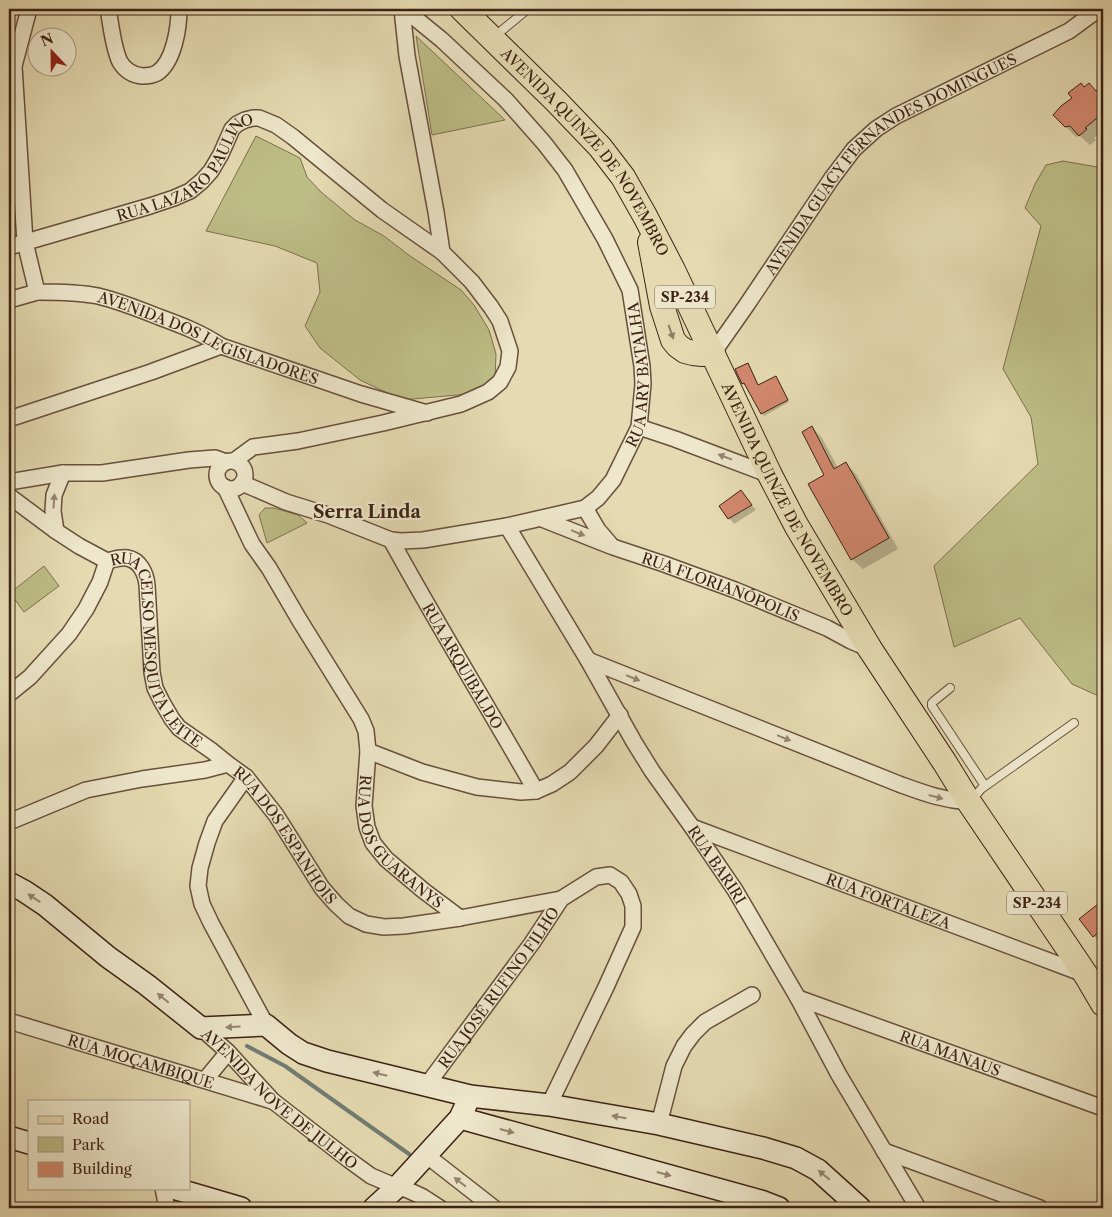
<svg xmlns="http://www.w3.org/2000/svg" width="1112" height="1217" font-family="'Libre Caslon Text',serif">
<rect width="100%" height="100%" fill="#e5dab1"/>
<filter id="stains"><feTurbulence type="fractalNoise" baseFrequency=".004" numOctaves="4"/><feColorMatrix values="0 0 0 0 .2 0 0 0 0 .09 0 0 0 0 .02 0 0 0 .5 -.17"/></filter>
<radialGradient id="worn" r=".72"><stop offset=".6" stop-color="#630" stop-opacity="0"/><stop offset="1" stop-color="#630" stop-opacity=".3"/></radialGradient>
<path fill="#bdbd86" stroke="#7d704e" d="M416,36L505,120L432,135Z
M256,136L300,158L307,177L321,192L355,220L384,236L410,256L461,290L474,305L489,330L496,354L495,380L468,394L402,400L360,380L320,348L305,326L320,292L317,263L275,246L206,231Z
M1063,161L1103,168V698L1072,684L1020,618L954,647L934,566L1038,464L1031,417L1003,369L1041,226L1025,208L1035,184L1046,165Z
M265,508H274L298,515L307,523L267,543L259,515Z
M44,566L59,586L24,612L10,593Z"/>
<path fill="#0003" d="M1103,87V130L1094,138L1096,140L1090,145L1080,136L1076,137L1054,115L1085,88L1096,92Z
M748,364L750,367L759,386L778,380L789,402L764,416L747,385L746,386L743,384L737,369Z
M812,427L822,438L838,468L846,464L856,474L898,549L863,569L852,559Z
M741,492L756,510L734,524L729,518L721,506Z
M1103,901V943L1102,944L1094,936L1081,919Z"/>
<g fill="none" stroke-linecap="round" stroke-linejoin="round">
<path stroke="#727d73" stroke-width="4" d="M247,1046L285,1066L409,1154"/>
</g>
<path fill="#d2886e" stroke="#3d2215" d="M1081,83L1084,87L1089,83L1096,91L1103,85V113L1085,128L1087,129L1079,136L1070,126L1065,127L1053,115L1061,106L1072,98L1068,93Z
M748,363L758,385L776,376L788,400L761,414L744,383L742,384L735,369Z
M812,426L834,469L846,462L889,538L851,560L808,484L824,475L802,432Z
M741,490L752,505L728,519L719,506Z
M1103,900V928L1093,937L1079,919Z"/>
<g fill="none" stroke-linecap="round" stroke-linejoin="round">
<defs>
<path id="service" d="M495,36L528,9
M950,688L934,701L932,703V706L985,786
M971,801L981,789L1074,723"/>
<g id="minor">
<path id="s1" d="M29,9L14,66L25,242L37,292C57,292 78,292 98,296C119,301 139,309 159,317C181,325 202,333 221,346L361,394L427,413"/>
<path d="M108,9C111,24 113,48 120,62C125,70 132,75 142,76C147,76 152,76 157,73C174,62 179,27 179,9"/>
<path id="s2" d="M9,247L150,206L174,198L190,191L202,181L211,171L221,154L232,129L237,124L245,120L253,118H259L276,125L293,137L382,210L442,252"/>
<path d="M9,300L37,292"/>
<path id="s3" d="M713,353L746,306L832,178L854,149L876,129L896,116L1069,31L1099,9"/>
<path d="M9,419L151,372L221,346"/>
<path d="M639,427L675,439L770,475"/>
<path d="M234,461L253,447L298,441L383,423L461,404L488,392L500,382L508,367L510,351L500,321L491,307L472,282L442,252L436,212L407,56L402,9"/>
<circle cx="231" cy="475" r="14"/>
<path d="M9,482L63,473H102L189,460L215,458L226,462"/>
<path id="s4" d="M242,483L286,502L328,515L391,540L401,541L423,540L507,526L585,508L598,498L613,480L639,427L643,384L642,366L630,290L605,239L565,170L544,143L506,100L442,40L404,9"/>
<path d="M225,487L252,544L269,568L300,621L361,719L366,731L368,751L422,772L477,787L521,792L536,791L552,784L570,772L596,746L620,715"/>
<path id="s5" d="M9,496L56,531L79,546L107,561C112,560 121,557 127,558C140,560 146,574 147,585L152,672L155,688L162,702L172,719L179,728L212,751L228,764"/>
<path d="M585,508L598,530L610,544"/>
<path id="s6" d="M542,519L613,547L664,564L735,590L827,628L851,641L870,649"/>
<path id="s7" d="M507,526L588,660L634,742L652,771L692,827L735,890L798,998L839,1075L918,1208"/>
<path d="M56,531L53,511L54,495L63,473"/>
<path id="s8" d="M391,540C437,624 488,707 536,791"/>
<path d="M588,660L899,784C924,793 942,800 969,802"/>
<path d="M9,694L30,677L69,634L86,609L100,582L107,561"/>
<path id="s9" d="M368,751L364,806L367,827L373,843L386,859L424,891L460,918"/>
<path d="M246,777L215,821L207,843L200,868L198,886L202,904L211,923L266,1025"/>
<path id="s10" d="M9,822L86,790L142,779L205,770L228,764L246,777L276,815L322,888L336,904L349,916L366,924L384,927L404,926L460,918L561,899"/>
<path id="s11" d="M692,827L1084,974"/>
<path id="s12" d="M798,998L1103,1108"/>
<path id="s13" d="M9,1021L272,1101"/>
<path id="s14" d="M201,1028L228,1052L273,1101L349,1160L371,1176L397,1187L408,1190L423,1197L440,1208"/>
<path d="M205,1080L228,1052"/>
<path id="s15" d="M427,1085L532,943L561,899L596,877L610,875L621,882L629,894L633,906V927L606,987L549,1105"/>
<path d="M659,1124L674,1066L684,1046L693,1034L705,1022L752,995"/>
<path d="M884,1151L1040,1208"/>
<path d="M426,1155L494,1208"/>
<path d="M163,1188L167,1208"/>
</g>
<path id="secondary" d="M9,883L24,891L45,905L108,957L147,985L201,1028L266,1025L289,1044L303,1053L327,1061L470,1096L549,1105L659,1124L763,1148L796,1158L818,1170L860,1208
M460,1118L761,1201L779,1208
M9,1137L29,1143
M173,1188L241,1208
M374,1208L397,1187L460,1118L466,1105"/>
<g id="primary">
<path id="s16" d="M462,9L556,101L600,147L623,177L645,216L673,270L770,475L796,525L870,649L945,763L969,802L1086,975L1103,1004"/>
<path d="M650,242L662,306L673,340L678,346L685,351L693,353L702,354L713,353"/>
</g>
</defs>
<use href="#service" stroke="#67503c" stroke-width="10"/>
<use href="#minor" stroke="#67503c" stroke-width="18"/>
<use href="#secondary" stroke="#3d2215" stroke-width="24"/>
<use href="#primary" stroke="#3d2215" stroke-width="26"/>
<use href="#service" stroke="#eee7cc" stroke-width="8"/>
<use href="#minor" stroke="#eee7cc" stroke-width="15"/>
<use href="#secondary" stroke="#eee7cc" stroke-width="21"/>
<use href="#primary" stroke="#e5dab1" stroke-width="24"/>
</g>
<defs><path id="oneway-solid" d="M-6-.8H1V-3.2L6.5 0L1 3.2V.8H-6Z" transform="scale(1.25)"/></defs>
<use fill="#917e63" href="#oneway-solid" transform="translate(671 332) rotate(71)"/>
<g fill="#968470">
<use href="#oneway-solid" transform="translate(725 457) rotate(-159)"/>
<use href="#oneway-solid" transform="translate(54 501) rotate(-86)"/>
<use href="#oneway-solid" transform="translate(578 533) rotate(22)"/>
<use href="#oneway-solid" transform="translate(633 678) rotate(22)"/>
<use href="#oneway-solid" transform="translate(784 738) rotate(22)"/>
<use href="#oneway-solid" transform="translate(936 797) rotate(15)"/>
<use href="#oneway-solid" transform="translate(34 898) rotate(-147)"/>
<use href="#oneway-solid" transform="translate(163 998) rotate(-140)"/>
<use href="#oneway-solid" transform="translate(233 1027) rotate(177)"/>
<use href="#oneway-solid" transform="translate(380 1074) rotate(-166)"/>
<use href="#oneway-solid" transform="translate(619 1117) rotate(-170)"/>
<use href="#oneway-solid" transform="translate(507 1131) rotate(15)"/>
<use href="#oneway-solid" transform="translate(664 1174) rotate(15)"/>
<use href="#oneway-solid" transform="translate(824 1175) rotate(-140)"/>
<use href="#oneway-solid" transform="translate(460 1182) rotate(-142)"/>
</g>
<g text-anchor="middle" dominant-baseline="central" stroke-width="4.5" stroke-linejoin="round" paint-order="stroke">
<g fill="#eee7cc" stroke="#725d4c" stroke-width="1">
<rect x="655" y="285.5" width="60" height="23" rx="4"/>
<rect x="1007" y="891.5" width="60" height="23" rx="4"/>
</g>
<g font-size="14" font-weight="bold" fill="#3d2215">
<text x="685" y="297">SP-234</text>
<text x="1037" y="903">SP-234</text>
</g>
<g font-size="15" fill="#3d2215" stroke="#eee7cc">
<text stroke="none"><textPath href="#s16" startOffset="190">AVENIDA QUINZE DE NOVEMBRO</textPath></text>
<text stroke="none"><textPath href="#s3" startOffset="266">AVENIDA GUACY FERNANDES DOMINGUES</textPath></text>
<text stroke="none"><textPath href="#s2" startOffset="201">RUA LAZARO PAULINO</textPath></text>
<text stroke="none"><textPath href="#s1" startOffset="466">AVENIDA DOS LEGISLADORES</textPath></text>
<text stroke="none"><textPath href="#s4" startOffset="508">RUA ARY BATALHA</textPath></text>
<text stroke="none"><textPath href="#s16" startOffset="595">AVENIDA QUINZE DE NOVEMBRO</textPath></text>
<text stroke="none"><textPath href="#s6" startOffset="191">RUA FLORIANÓPOLIS</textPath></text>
<text stroke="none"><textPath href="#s5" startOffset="236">RUA CELSO MESQUITA LEITE</textPath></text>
<text stroke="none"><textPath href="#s8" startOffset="145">RUA ARQUIBALDO</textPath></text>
<text stroke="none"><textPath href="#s10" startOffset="320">RUA DOS ESPANHOIS</textPath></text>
<text stroke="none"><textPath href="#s9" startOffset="105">RUA DOS GUARANYS</textPath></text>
<text stroke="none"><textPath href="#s7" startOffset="399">RUA BARIRI</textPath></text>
<text stroke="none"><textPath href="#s11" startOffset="210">RUA FORTALEZA</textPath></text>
<text stroke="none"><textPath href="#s15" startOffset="121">RUA JOSÉ RUFINO FILHO</textPath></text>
<text stroke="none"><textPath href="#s12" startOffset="162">RUA MANAUS</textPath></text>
<text stroke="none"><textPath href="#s13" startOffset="138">RUA MOÇAMBIQUE</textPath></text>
<text stroke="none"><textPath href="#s14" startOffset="106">AVENIDA NOVE DE JULHO</textPath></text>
</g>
<g font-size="18" font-weight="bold" fill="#3d2215" stroke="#eee7cc">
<text x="367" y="512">Serra Linda</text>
</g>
</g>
<rect width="1112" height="1217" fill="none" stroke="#e5dab1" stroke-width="30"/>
<rect x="10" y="10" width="1092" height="1197" fill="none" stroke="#3d2215" stroke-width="2.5"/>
<rect x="15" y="15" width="1082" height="1187" fill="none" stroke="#3d2215"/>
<rect x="28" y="1100" width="162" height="90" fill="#eee7cc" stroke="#a79883"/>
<rect x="38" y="1116" width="25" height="8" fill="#e5dab1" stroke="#a79883"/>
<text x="72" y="1124" font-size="15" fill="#3d2215">Road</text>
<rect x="38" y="1137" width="25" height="15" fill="#bdbd86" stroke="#a79883"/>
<text x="72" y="1150" font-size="15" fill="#3d2215">Park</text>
<rect x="38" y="1162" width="25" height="15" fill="#d2886e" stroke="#a79883"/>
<text x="72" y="1174" font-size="15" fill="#3d2215">Building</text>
<g transform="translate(52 52) rotate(338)"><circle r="24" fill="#eee7cc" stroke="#a79883"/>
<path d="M0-4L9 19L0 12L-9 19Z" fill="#8f2418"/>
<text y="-8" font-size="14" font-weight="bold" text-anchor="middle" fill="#3d2215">N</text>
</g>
<rect width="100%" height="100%" filter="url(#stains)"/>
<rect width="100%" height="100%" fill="url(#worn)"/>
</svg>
